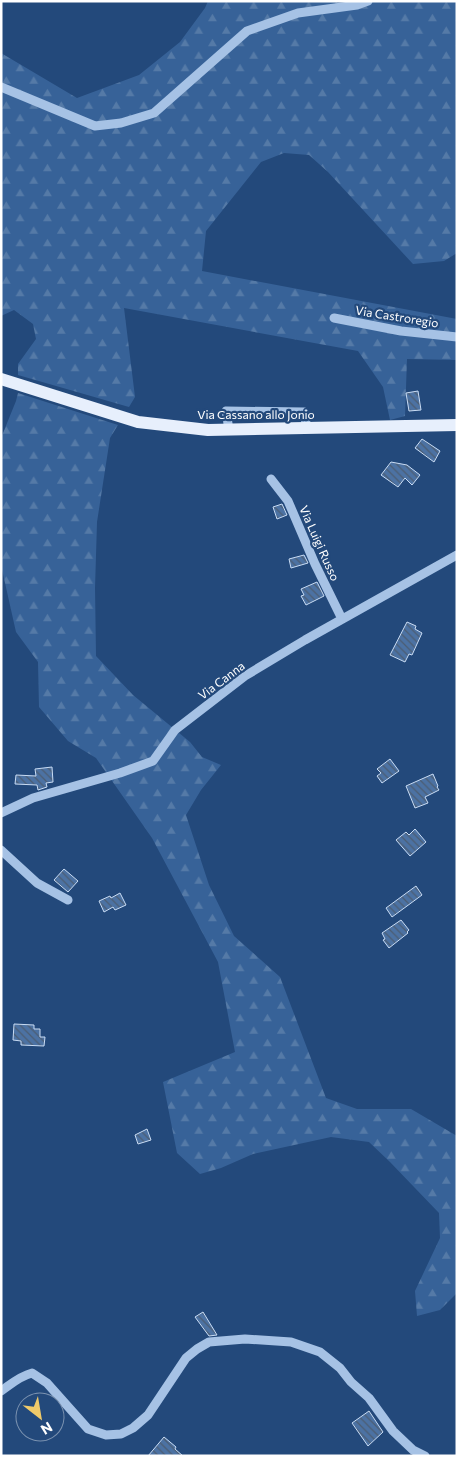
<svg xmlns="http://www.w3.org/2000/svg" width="458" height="1457" font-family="Commissioner,sans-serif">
<defs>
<pattern id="forest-firs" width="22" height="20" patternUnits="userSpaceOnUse" patternTransform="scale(1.25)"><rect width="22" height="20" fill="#376298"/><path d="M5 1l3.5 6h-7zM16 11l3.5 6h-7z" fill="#557aa7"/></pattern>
<pattern id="building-back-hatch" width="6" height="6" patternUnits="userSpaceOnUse" patternTransform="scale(1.25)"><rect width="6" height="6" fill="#4c72a3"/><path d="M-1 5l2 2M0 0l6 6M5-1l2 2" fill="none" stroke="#4c5d73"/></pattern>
</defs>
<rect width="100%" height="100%" fill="#23497b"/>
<path fill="url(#forest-firs)" d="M208,1H457V253L444,261L413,264L328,172L309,155L284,153L261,162L206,231L202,271L457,319V360L407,359L405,416L390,420L383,387L358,351L124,308L135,397L129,407L18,375V364L36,339L33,324L14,310L1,316V53L77,98L139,75L180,42L205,8Z
M18,393L118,425L110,438L97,522L95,588L96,656L133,695L190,742L202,757L221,765L201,790L186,815L209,885L234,936L280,977L326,1098L357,1109H411L457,1136V1293L440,1310L417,1316L415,1291L440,1238L439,1213L390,1162L369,1142L331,1137L253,1154L221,1168L200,1174L177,1153L163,1082L235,1052L218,962L152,838L96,758L68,741L39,707L38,662L16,632L1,565V438L16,401Z"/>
<path fill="url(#building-back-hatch)" stroke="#c9dcf4" d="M418,391L421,410L409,411L406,393Z
M422,439L440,451L434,462L415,448Z
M391,462L407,465L420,475L412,485L405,478L398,487L381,475Z
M282,504L287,515L277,519L273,507Z
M304,555L308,563L291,568L289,559Z
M317,582L324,596L306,605L301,596L304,595L301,589Z
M407,622L416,626L415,629L422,633L412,655L409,654L405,662L390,655Z
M390,759L399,771L382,783L377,776L381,773L377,769Z
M52,767L53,782L46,783L47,787L38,790L37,785L15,784L16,775L36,776L35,769Z
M433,774L438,786L437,787L439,790L425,797L428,803L415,808L406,786Z
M415,829L426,842L410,856L396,840L406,832L409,835Z
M64,869L78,881L68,892L54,880Z
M416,886L422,895L392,917L386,908Z
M120,893L126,905L115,910L113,907L104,912L99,901L110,896L111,898Z
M401,920L409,930L407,932L408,933L389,948L383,940L385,939L382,933Z
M14,1024L34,1025V1029H40V1037H45L44,1046L21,1045V1041L13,1040Z
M147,1129L151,1140L138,1144L135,1135Z
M203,1312L217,1335L209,1336L195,1317Z
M369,1411L383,1432L368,1446L352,1423Z
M164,1437L176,1447L175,1449L183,1456H148Z"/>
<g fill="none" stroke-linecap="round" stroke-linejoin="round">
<path stroke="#a6c2e5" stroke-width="9" d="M1,87L95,126L121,123L154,113L247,31L298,13L357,5L368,1
M334,318L401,331L457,337
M229,430L226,411L304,412L307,428
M271,479L288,501L315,564L342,619
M1,813L33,798L120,773L153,761L175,730L245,676L305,640L457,555
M1,850L37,883L68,900
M1,1391C11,1384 20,1376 32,1373L47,1383L88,1429L106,1435L121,1434L133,1428L148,1415L186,1358L197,1349L209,1342L245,1339L291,1342L320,1352L340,1368L351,1382L369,1398L393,1431L413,1450L425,1456"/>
<path stroke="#e7effc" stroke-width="12" d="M1,379L138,422L208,430L457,425"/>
</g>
<g text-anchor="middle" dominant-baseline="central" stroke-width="4.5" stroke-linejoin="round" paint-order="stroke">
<g font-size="12" fill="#fff" stroke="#23497b">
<text transform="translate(397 316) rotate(9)">Via Castroregio</text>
<text x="256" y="414">Via Cassano allo Jonio</text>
<text transform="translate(320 543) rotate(66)">Via Luigi Russo</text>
<text transform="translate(221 680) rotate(-37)">Via Canna</text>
</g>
</g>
<rect width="458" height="1457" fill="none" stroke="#ffffff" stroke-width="5"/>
<g transform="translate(40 1417) rotate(149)"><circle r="24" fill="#23497b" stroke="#7b92b0"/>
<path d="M0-4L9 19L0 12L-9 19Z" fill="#efca6a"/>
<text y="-8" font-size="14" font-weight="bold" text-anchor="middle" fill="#ffffff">N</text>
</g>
</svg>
